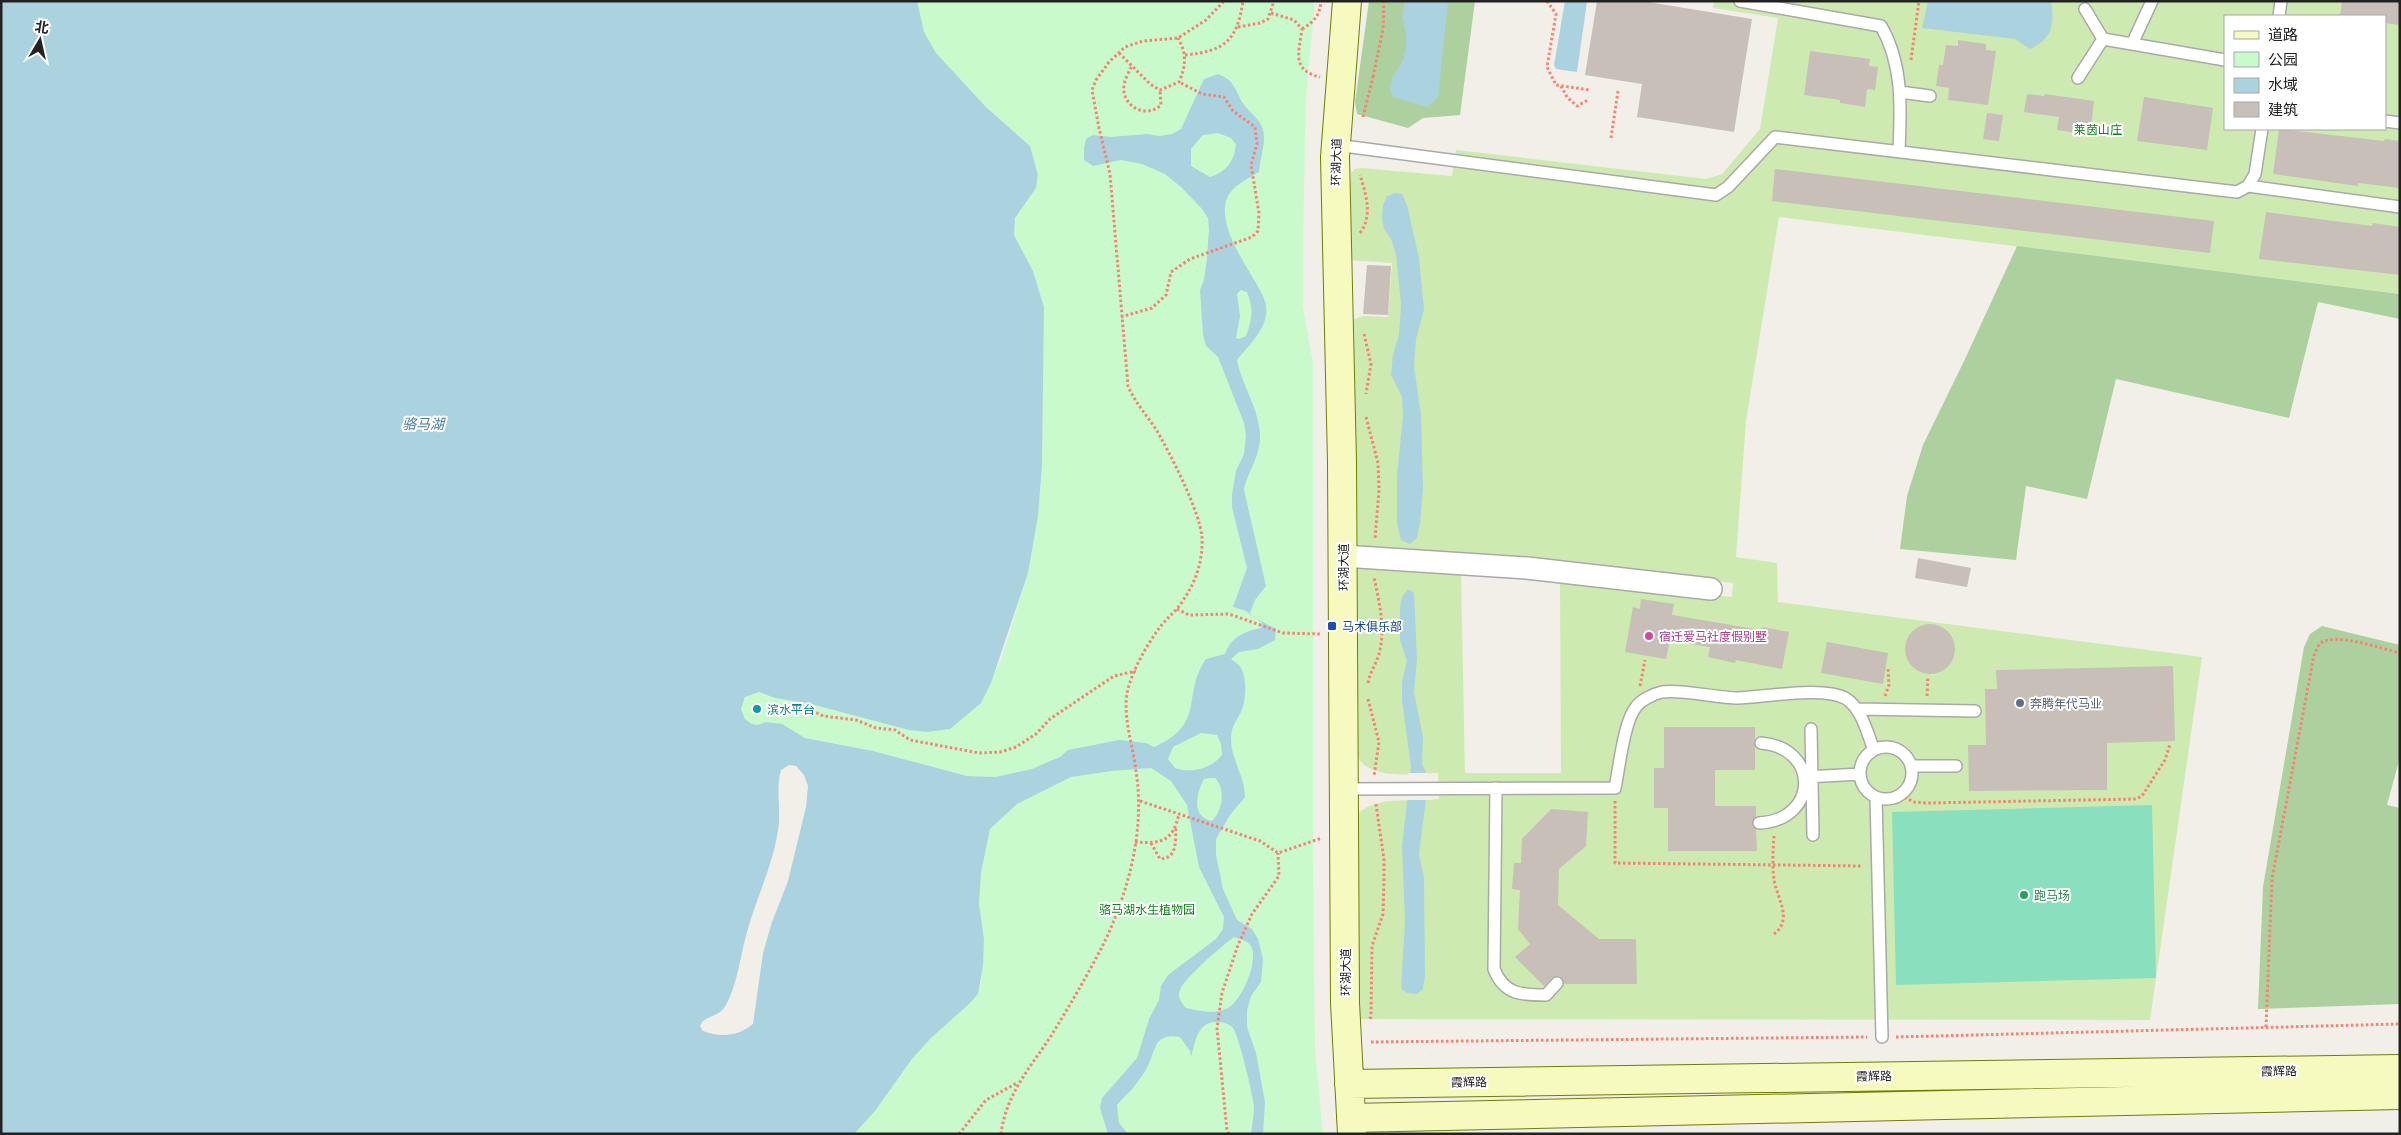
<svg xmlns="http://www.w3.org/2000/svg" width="2401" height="1135" font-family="Ubuntu,'Noto Sans SC',sans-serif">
<rect width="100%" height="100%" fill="#f2efe9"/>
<path fill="#cdebb0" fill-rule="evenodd" d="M1714,1H2400V294L1779,217L1746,421L1736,557L1777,563L1778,602L2202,657L2150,1020L1355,1019L1353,819C1374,793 1410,803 1439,799L1438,773C1412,773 1369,782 1356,754L1351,570L1359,565L1461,573L1465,773H1561L1560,579L1732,597L1733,583L1502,560L1354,548L1352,320L1363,316L1388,317L1392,263L1348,260L1351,173L1355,169L1361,168L1452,176L1456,150L1706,179L1722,174L1760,129L1778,18L1713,8ZM2225,16H2385V129H2225Z"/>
<path fill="#add19e" d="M1369,1H1475L1460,115L1423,118L1408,128L1357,114L1355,102Z
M2017,246L2400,294V319L2318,302L2289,418L2116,379L2087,499L2026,486L2016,560L1900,549L1907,496L1923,445L1965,359Z
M2322,626L2400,645V757L2387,805L2400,808V1004L2258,1009L2263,887L2304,647L2310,634Z"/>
<path fill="#c8facc" d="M917,1H1315L1306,96L1303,237V307L1313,363V851L1315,1051L1323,1134H854L875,1111L912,1059L981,984L984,939L979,904L981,873L990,829L1017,804L996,777L967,776L873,751L805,738L766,722C757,727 748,725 742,716L741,705L749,694L758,692L775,698L807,703L909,730L981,703L1002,657L1028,573L1038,516L1042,466L1044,307L1033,271L1014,235L1015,218L1036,188L1038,175L1030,146C1001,118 936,68 924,31C920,22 919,11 917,1Z"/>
<path fill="#88e0be" d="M2152,805L2156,978L1896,985L1892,812Z"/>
<path fill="#aad3df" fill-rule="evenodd" d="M1,1H917L924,32L936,53L985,106L1030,146L1038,175L1036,188L1015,218L1014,235L1033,271L1044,307L1042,466L1038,516L1028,573L991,683L981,703L950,729L927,732L909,730L807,703L775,698L759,692L745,697L741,709L745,719L752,724L757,725L766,722L782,724L805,738L873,751L967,776L996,777L1032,769L1060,757L1068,750L1119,740L1146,743L1154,747C1207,724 1181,695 1206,659L1225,654C1231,637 1245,631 1261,628L1262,623L1246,611L1233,607L1247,568L1232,507V494L1236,471L1244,454L1246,435L1244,423L1218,357L1206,346L1203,335L1200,290L1204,280L1207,258L1209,229L1208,218L1202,209L1181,187L1165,174L1142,164L1121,160L1093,166L1084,160V148L1086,139L1093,135L1111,137L1147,134L1160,136L1172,134L1181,129L1204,79L1218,74C1234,80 1235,89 1242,102C1247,110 1255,115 1260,123C1269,137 1260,156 1259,172C1249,178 1232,186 1227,198C1217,224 1244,262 1256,283C1262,294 1268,303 1266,315C1264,332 1247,347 1237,360C1242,386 1261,412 1260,438C1259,460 1247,472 1244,490L1266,586L1255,600L1250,613L1255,618L1276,629L1275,640L1258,649L1239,652L1231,659C1235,662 1240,665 1242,670C1247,681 1246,701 1241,712C1237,720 1231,727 1231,737C1230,758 1245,776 1245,797L1230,815L1216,839V855L1223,889L1237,920L1252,929L1258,939L1263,959L1261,982L1251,996L1247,1010V1027L1256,1053L1265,1102L1263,1134H1251C1252,1125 1254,1116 1254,1107C1254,1098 1238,1033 1233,1028C1228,1023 1223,1022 1216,1022C1197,1022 1195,1043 1191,1057L1190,1051L1180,1037C1153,1032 1156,1051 1147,1068C1144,1073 1140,1079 1136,1084C1131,1092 1123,1097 1117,1105L1119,1123L1128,1134H1108L1100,1108L1102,1098L1137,1058L1149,1019L1159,1000L1161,986L1168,975L1216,939L1223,929L1224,917L1199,867L1187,805L1171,781L1151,768L1111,771L1071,777L1017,804L990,829L981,873L979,904L984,939L983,966L978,994L969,1004L931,1038L912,1059L875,1111L854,1134H1ZM1218,133L1231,138L1236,145C1234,162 1226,172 1210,177L1191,166V149L1203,135ZM1241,290L1247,292C1254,308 1252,320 1246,336L1239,339L1236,338L1240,316L1237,294ZM1201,733L1217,735L1221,744L1222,755C1212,768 1192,774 1175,768L1168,759L1173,747ZM789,765L796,766L804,775L808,786L806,807L788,881L772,922L763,953L753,1024C739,1036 721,1038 703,1031L700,1026L702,1022C710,1015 720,1016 726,1005C738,983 740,956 747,932C757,896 775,861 779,823C780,805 776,787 781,770ZM1209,778H1215C1226,790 1223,809 1212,821C1191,817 1196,794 1204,779ZM1234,937C1240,939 1247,940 1251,946C1259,961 1242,1000 1228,1008C1215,1015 1199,1011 1186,1008C1181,1002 1177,997 1180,990C1185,977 1222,946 1234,937Z
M1405,1H1448L1438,98L1427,107L1393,97L1390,90L1392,78L1403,61L1406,48V33L1402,16Z
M1565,1L1587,2L1577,72L1556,69L1554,65Z
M1928,1H2051C2055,25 2052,39 2030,49L2015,39L1922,28Z
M1395,193L1402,194L1407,205L1419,258L1424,310L1416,339L1414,366L1421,415L1423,489L1420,523L1417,538L1410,544L1401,540L1397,523V476L1403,415L1402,397L1391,375L1393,354L1399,335L1401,304L1396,255L1391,239L1384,229L1382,219L1383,205L1387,196Z
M1408,589L1414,593L1417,659L1414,692L1423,737L1422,763L1426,773V799L1419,854L1424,878L1425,977L1423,989L1417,994L1407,993L1401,989L1405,921L1402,846L1411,767L1402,700V682L1407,661L1400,640V608L1402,597Z"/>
<path fill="#f2efe9" d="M1408,773H1428V800H1405Z"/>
<path fill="#c7bfb8" d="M1597,1H1642L1752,19L1734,132L1637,117L1642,84L1585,75Z
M2342,1H2400V25L2385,23V16H2340Z
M1958,40L1986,44V50L1996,51L1988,105L1948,100L1949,88L1936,86L1939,65H1943L1946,45L1958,46Z
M1810,51L1870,59L1869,66L1878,67L1875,90L1867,89L1865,107L1840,103V100L1804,95Z
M2027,94L2044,96L2045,94L2094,101L2090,135L2057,130L2059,117L2024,112Z
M2144,97L2213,108L2207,150L2137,141Z
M1987,113L2003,115L1999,141L1983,139Z
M2279,129L2384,141L2385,139L2400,141V188L2358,183V186L2273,174Z
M1775,169L2214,221L2210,253L1772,201Z
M2266,212L2372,226L2373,223L2400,227V275L2259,259Z
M1367,265L1391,266L1388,315L1363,314Z
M1918,558L1971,568L1967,587L1915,578Z
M1641,599L1674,604L1672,615L1761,630L1762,627L1789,632L1782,669L1736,660L1735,663L1708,657L1710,647L1670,641L1666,659L1625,652L1633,607L1640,609Z
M1905 649a25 25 0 1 1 50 0a25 25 0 1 1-50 0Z
M1827,642L1888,653L1883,684L1821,673Z
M2173,666L2175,741L2107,743V790L1969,791L1968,745H1986L1985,689H1997L1996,670Z
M1664,727H1755V770H1715V806H1756V816L1752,824L1756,830L1757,851H1668V808H1654V768H1664Z
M1551,809L1588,812L1586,846L1559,869L1558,905L1599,939H1636L1637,984H1564L1562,978L1558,976L1552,978L1544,986L1515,957L1530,944L1518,929L1520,890L1512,889L1514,863H1521L1522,839Z"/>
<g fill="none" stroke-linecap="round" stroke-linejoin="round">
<defs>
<path id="lane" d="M1740,1L1881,26C1903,64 1901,108 1899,150
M2085,9L2103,39L2225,60
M2279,16L2281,1
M2132,44L2152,1
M2078,78L2103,39
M1900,92L1930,96
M2385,121L2400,123
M1336,145L1716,195L1728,187L1775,137L2237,192L2248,186L2255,174L2262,129
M2248,186L2400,207
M1857,709L1975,711
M1811,729L1813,835
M1860 773a26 26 0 1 1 52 0a26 26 0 1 1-52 0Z
M1911,766H1956
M1806,777L1860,774
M1496,788L1494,969C1504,995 1522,995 1546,995L1557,983
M1345,789L1615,788C1619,769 1624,721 1636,707C1641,700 1653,694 1662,692C1681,689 1717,698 1738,698C1765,697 1822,686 1845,698C1862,708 1867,733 1874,750
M1876,797L1882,1037
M1759,823C1819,820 1820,748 1761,743"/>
<path id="street" d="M1343,556L1527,568L1711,589"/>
<path id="secondary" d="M1347,1L1335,157L1342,462L1345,1003L1352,1134
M1349,1084L2400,1069
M1351,1118L2400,1095"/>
</defs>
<use href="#lane" stroke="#a9a9a9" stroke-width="14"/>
<use href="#street" stroke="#a9a9a9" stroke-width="24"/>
<use href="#secondary" stroke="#707d05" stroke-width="30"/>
<path stroke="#fa8072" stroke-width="3" stroke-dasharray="2.5 2.5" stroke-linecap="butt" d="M1547,1L1556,14L1547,67L1556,85L1590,90
M1271,13L1294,20L1302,29C1299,52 1291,70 1320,77
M1238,27L1260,23L1268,19L1274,1
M1302,29C1314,22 1320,15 1321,1
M1119,53L1150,84L1160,90L1179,82C1186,66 1187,54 1178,38
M1185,55C1224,51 1237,42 1243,1
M1911,60L1919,1
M1131,67C1129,72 1125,79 1124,85C1121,107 1147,119 1161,105L1160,90
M1373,77L1383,29L1384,1
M1561,86L1567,97L1577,106L1588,100
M1363,117L1373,77
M1611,138L1618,91
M1360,233C1373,216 1366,194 1360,175
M1121,317L1152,308L1166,295L1171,272L1190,259L1252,237L1258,231L1259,213L1251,165L1257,144L1255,127L1233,111L1224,97L1202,94L1179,82
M1364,334L1371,364L1366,394
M1366,417L1378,463L1379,490L1375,539
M1177,609L1189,615L1229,614L1283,633L1321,634
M1368,683C1370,672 1376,664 1379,654C1386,628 1379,602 1374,577
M1640,686L1645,660
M1885,696L1889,685L1888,668
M1927,696L1928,677
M1368,699L1379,742L1374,776
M773,709L803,706L823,716L856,720L876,728L895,730L910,740L979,753L1000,752L1016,747L1036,734L1050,719L1114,676L1136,671
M1900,795L1914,802L1927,803L2136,799L2142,796L2165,760L2170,744
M1140,801L1260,841L1278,853L1322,838
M1615,801V863L1863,866
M1774,836C1773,850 1772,865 1774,879C1776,897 1794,919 1774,934
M1135,842C1162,844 1173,841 1179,814
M1151,843L1160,859C1178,858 1175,841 1176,827
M1370,1019L1371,1016L1372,946L1383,914L1384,879V860L1376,804
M2266,1027L2272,879L2314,655C2316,652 2317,647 2320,644C2332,631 2383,649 2400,653
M1896,1037L2400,1024
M1371,1042L1867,1037
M959,1134L986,1100L1017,1083
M1001,1134C1006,1094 1030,1068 1051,1036C1070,1005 1090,971 1106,939C1130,886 1145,828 1136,771C1133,746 1123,718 1127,693C1132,670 1147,645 1160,627C1167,618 1176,611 1182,602C1196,582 1203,561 1202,537C1200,512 1170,453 1157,431C1147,415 1135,403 1128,386L1110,174L1099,128L1092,90L1096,80L1109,62L1125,47L1143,41L1178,38L1206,20L1224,1
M1229,1134L1227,1131L1217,1028L1222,993L1238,945L1252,914L1279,876L1278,853"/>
<use href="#lane" stroke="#fff" stroke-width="11"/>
<use href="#street" stroke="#fff" stroke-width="21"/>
<use href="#secondary" stroke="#f7fabf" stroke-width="28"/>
</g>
<rect fill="#1a4fb4" stroke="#fff" stroke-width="2" x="1327" y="621" width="10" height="10" rx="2.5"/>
<circle fill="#d1479c" stroke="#fff" stroke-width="2" cx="1649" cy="636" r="5"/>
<circle fill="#5c6f8a" stroke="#fff" stroke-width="2" cx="2020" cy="703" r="5"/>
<circle fill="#0f9aa8" stroke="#fff" stroke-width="2" cx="757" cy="709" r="5"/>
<circle fill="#2e9e5b" stroke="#fff" stroke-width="2" cx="2024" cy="895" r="5"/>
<g text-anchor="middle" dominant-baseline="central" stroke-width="4" stroke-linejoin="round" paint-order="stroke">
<g font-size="12" fill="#0c8416" stroke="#fff">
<text x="2098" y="129">莱茵山庄</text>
<text x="1147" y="909">骆马湖水生植物园</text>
</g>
<g font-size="12" fill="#222" stroke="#fff">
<text transform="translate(1336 162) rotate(-89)">环湖大道</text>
<text transform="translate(1343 567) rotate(-90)">环湖大道</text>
<text transform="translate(1345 972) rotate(-90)">环湖大道</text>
<text transform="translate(2279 1071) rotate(-1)">霞辉路</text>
<text transform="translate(1874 1076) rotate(-1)">霞辉路</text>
<text transform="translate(1469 1082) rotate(-1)">霞辉路</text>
</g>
<g font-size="12" fill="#164399" stroke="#fff" text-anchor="start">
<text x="1342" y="626">马术俱乐部</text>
</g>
<g font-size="12" fill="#b23c85" stroke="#fff" text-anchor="start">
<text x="1659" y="636">宿迁爱马社度假别墅</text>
</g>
<g font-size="12" fill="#4e5e75" stroke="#fff" text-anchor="start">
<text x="2030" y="703">奔腾年代马业</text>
</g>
<g font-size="12" fill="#0d838f" stroke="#fff" text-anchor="start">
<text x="767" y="709">滨水平台</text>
</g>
<g font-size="12" fill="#27864d" stroke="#fff" text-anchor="start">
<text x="2034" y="895">跑马场</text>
</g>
<g font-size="14" font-style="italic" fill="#4a7aab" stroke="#fff">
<text x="423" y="424">骆马湖</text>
</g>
</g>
<rect width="2401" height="1135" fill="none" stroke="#222222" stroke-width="5"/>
<rect x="2224" y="15" width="162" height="115" fill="#ffffff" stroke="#a7a7a7"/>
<rect x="2234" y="31" width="25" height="8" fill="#f7fabf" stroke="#a7a7a7"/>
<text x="2268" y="40" font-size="15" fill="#222222">道路</text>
<rect x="2234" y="52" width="25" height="15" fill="#c8facc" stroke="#a7a7a7"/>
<text x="2268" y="65" font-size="15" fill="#222222">公园</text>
<rect x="2234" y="78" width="25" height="15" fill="#aad3df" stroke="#a7a7a7"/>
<text x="2268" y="90" font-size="15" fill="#222222">水域</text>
<rect x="2234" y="102" width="25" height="15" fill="#c7bfb8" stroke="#a7a7a7"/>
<text x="2268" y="115" font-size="15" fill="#222222">建筑</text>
<g transform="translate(40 40) rotate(9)" stroke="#ffffff" stroke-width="4" paint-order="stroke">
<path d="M0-4L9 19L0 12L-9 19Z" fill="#222222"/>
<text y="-8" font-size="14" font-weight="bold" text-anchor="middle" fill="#222222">北</text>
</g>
</svg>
